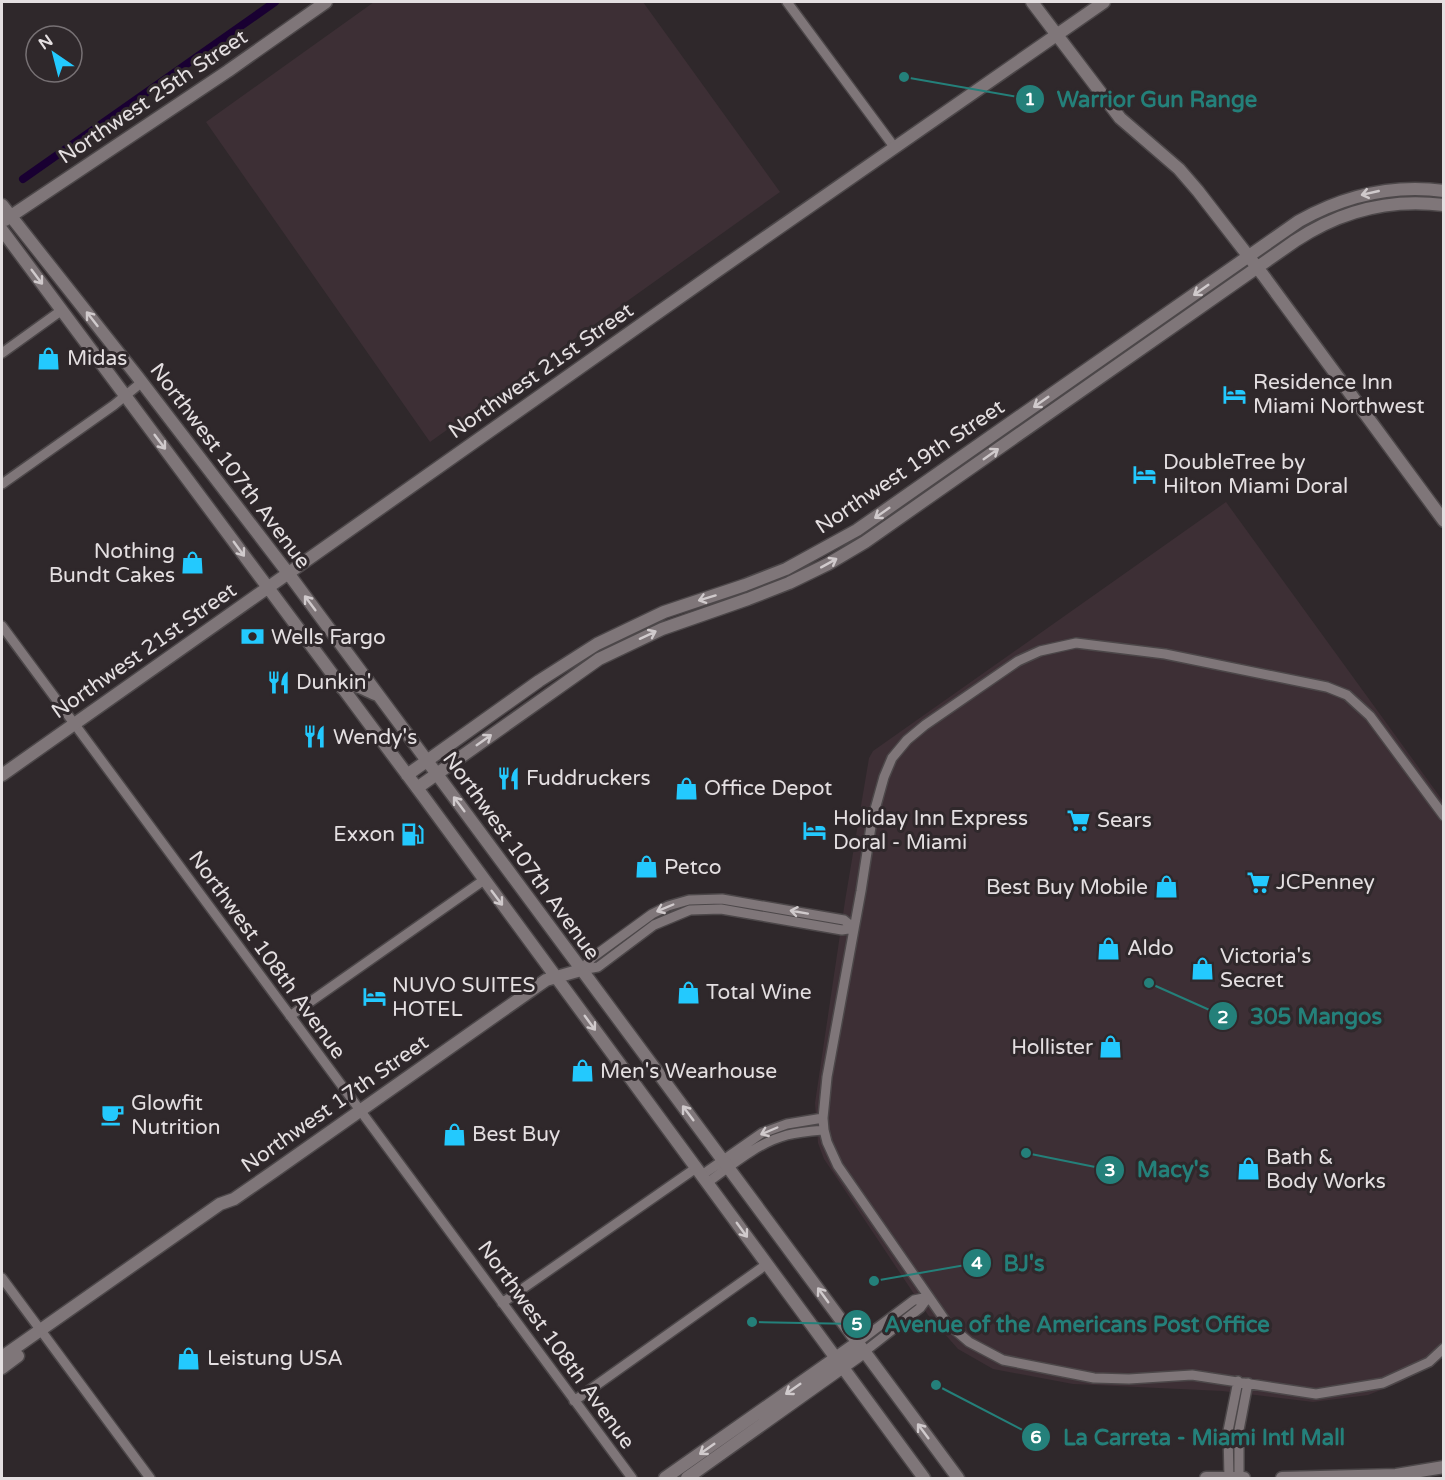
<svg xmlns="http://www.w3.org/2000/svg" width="1445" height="1480" font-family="'Varela Round',sans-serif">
<rect width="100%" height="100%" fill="#2f282b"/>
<path fill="#3d2f35" d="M374,2H643L780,192L430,442L206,122Z
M1226,502L1443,801V1358L1399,1383L1368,1395L1313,1402L1222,1391L1073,1384L993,1369L958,1349L928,1315L824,1159L818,1143L815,1103L845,901L869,758L873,751Z"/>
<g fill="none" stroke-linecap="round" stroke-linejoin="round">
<path stroke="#190032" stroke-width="8" d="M23,179L275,2"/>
<defs>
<path id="street" d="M787,2L895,148
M2,353L62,310
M2,484L114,405L142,382
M2,626L632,1478
M1444,816L1370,716L1347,695L1327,687L1165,654L1076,643L1040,651L1018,661L925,725L907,740L892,758L884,777L872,820L861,891L827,1077L823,1118L824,1130L827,1142L838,1166L947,1323L969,1342L1003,1360L1094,1378L1129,1379L1192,1375L1316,1394L1383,1383L1429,1362L1444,1348
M581,970L593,957L652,914L668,906L689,900L722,899L844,920L854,928
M581,970L598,967L654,925L690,910L721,909L842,930L854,928
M290,1016L484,880
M702,1175L762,1133L787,1124L823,1118
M707,1183C732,1165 757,1143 787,1135C799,1132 812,1131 824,1130
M2,1278L150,1478
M502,1303L696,1168
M857,1343L914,1300L928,1297
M864,1352L920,1308L928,1297
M574,1401L767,1264
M1229,1478L1228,1431L1238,1381
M1239,1478V1430L1248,1383"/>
<path id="secondary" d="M1032,2L1120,118L1179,169L1198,191L1263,275L1444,521
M2,205L137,376L288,573L958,1478
M5,220L228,71L326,2
M2,230L426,800L924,1478
M342,688C355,681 365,691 378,695
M2,775L717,271L1104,2
M407,775L539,681L597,644L664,612L745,585L786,569L857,530L1299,221C1344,196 1392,184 1444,191
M417,788L599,659L662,629L748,599L789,583L828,564L865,542L1295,241C1340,211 1389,198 1444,205
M2,1357L220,1204L234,1199L273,1172L546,980L581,970
M2,1368L18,1356
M665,1478L857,1343
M687,1478L864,1352
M1206,1478H1244
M1282,1478L1396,1475L1444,1467"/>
</defs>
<use href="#street" stroke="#4c4749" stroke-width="12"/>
<use href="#secondary" stroke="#4c4749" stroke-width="15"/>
<use href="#street" stroke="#7f7679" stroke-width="9"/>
<use href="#secondary" stroke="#7f7679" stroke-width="12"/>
</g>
<defs><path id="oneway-shaft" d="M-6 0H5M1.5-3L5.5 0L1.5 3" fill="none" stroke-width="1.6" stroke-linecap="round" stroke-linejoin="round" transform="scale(1.5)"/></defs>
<g stroke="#d0cacc">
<use href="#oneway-shaft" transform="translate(1370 193) rotate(167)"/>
<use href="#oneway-shaft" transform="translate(37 277) rotate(53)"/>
<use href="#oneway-shaft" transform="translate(1201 290) rotate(145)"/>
<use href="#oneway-shaft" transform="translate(92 319) rotate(-128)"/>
<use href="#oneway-shaft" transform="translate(1041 402) rotate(145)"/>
<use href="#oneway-shaft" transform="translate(160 442) rotate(53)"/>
<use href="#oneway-shaft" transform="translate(991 454) rotate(-35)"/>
<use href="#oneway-shaft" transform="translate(882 513) rotate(145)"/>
<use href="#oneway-shaft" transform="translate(239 549) rotate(54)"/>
<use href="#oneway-shaft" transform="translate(829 563) rotate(-29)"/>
<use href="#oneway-shaft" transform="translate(707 598) rotate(163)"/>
<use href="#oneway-shaft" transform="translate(310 603) rotate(-127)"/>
<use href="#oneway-shaft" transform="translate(648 635) rotate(-25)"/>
<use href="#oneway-shaft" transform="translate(484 740) rotate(-35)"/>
<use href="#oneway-shaft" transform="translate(459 804) rotate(-127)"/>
<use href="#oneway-shaft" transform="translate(497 898) rotate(53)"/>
<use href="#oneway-shaft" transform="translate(665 908) rotate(157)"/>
<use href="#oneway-shaft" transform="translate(799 912) rotate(-170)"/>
<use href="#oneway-shaft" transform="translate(590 1023) rotate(54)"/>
<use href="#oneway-shaft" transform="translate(688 1113) rotate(-127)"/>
<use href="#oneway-shaft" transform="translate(769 1131) rotate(157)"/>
<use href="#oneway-shaft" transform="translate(742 1230) rotate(54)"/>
<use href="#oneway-shaft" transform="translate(823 1295) rotate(-126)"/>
<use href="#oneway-shaft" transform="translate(793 1389) rotate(145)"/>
<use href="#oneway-shaft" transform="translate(923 1431) rotate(-127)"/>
<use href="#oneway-shaft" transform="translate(707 1449) rotate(145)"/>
</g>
<defs>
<symbol id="shop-bare" viewBox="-9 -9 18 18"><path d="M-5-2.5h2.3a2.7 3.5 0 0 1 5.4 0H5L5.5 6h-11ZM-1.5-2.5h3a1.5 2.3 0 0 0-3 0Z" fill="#23c9fe" stroke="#2f282b" stroke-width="2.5" paint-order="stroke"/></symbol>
<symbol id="hotel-bare" viewBox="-9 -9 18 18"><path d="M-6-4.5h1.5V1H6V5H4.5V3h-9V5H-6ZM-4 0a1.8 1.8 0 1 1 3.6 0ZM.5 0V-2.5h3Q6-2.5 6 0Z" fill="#23c9fe" stroke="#2f282b" stroke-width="2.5" paint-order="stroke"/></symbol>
<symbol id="bank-bare" viewBox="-9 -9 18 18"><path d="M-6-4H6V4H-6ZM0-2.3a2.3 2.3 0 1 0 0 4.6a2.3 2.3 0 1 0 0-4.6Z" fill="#23c9fe" stroke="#2f282b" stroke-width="2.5" paint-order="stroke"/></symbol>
<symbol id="restaurant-bare" viewBox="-9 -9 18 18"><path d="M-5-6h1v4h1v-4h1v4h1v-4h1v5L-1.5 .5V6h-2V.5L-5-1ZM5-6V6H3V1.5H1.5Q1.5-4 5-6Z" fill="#23c9fe" stroke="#2f282b" stroke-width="2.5" paint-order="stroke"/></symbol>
<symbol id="supermarket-bare" viewBox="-9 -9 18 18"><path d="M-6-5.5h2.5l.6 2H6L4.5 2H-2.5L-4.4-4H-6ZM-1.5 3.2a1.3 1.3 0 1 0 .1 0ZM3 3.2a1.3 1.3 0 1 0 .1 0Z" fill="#23c9fe" stroke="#2f282b" stroke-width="2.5" paint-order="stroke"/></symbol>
<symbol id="fuel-bare" viewBox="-9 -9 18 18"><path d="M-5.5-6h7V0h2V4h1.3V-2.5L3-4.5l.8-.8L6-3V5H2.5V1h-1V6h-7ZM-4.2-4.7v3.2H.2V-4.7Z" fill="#23c9fe" stroke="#2f282b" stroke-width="2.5" paint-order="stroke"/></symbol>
<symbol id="cafe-bare" viewBox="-9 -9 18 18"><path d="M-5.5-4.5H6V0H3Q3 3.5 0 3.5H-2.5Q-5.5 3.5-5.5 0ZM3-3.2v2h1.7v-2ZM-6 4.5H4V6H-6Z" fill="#23c9fe" stroke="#2f282b" stroke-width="2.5" paint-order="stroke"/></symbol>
</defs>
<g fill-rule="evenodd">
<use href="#shop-bare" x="32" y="342" width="33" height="33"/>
<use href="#hotel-bare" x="1218" y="378" width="33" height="33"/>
<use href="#hotel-bare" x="1128" y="458" width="33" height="33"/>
<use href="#shop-bare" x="176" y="546" width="33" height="33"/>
<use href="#bank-bare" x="236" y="620" width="33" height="33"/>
<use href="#restaurant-bare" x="262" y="666" width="33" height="33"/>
<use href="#restaurant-bare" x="298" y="720" width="33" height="33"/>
<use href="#restaurant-bare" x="492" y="762" width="33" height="33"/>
<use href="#shop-bare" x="670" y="772" width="33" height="33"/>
<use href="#supermarket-bare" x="1062" y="804" width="33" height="33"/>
<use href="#hotel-bare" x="798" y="814" width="33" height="33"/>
<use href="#fuel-bare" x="396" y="818" width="33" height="33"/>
<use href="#shop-bare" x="630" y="850" width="33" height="33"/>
<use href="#supermarket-bare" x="1242" y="866" width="33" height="33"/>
<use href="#shop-bare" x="1150" y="870" width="33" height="33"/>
<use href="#shop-bare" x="1092" y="932" width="33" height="33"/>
<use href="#shop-bare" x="1186" y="952" width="33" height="33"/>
<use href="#shop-bare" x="672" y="976" width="33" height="33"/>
<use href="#hotel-bare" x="358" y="980" width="33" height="33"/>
<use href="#shop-bare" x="1094" y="1030" width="33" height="33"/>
<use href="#shop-bare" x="566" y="1054" width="33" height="33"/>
<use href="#cafe-bare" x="96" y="1098" width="33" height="33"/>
<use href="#shop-bare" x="438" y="1118" width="33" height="33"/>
<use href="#shop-bare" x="1232" y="1152" width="33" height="33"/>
<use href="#shop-bare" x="172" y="1342" width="33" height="33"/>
</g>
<g text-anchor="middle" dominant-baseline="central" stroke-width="6" stroke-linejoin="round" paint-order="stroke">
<g font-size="21" fill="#e4dfe1" stroke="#2f282b">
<text transform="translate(153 97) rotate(-34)">Northwest 25th Street</text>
<text transform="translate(541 371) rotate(-35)">Northwest 21st Street</text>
<text transform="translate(230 466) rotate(53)">Northwest 107th Avenue</text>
<text transform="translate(910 467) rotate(-34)">Northwest 19th Street</text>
<text transform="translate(144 651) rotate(-35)">Northwest 21st Street</text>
<text transform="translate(521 856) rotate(54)">Northwest 107th Avenue</text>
<text transform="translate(267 955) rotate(54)">Northwest 108th Avenue</text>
<text transform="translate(335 1104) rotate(-35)">Northwest 17th Street</text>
<text transform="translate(556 1345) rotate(54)">Northwest 108th Avenue</text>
</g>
<g font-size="21" fill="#e4dfe1" stroke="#2f282b" text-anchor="start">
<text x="67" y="358">Midas</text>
<text x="1253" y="382">Residence Inn<tspan x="1253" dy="24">Miami Northwest</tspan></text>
<text x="1163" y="462">DoubleTree by<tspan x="1163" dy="24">Hilton Miami Doral</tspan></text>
<text x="175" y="551" text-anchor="end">Nothing<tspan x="175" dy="24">Bundt Cakes</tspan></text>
<text x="271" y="637">Wells Fargo</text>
<text x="296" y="682">Dunkin'</text>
<text x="333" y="737">Wendy's</text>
<text x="526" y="778">Fuddruckers</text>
<text x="704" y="788">Office Depot</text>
<text x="833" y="818">Holiday Inn Express<tspan x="833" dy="24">Doral - Miami</tspan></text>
<text x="1097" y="820">Sears</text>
<text x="395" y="834" text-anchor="end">Exxon</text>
<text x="664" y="867">Petco</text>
<text x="1276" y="882">JCPenney</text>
<text x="1148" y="887" text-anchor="end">Best Buy Mobile</text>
<text x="1127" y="948">Aldo</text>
<text x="1220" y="956">Victoria's<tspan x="1220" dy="24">Secret</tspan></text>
<text x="392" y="985">NUVO SUITES<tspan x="392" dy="24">HOTEL</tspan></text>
<text x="706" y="992">Total Wine</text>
<text x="1093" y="1047" text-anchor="end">Hollister</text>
<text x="600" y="1071">Men's Wearhouse</text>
<text x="131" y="1103">Glowfit<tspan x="131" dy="24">Nutrition</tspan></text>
<text x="472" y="1134">Best Buy</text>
<text x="1266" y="1157">Bath &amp;<tspan x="1266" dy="24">Body Works</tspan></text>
<text x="207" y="1358">Leistung USA</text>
</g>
</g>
<path fill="none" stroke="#24807a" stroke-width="2" d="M904 77L1030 99M1149 983L1223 1016M1026 1153L1110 1170M874 1281L977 1263M752 1322L857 1324M936 1385L1036 1437"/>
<g fill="#24807a" stroke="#2f282b" stroke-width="2">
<circle cx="904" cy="77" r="6"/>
<circle cx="1149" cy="983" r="6"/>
<circle cx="1026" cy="1153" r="6"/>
<circle cx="874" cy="1281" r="6"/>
<circle cx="752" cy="1322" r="6"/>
<circle cx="936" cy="1385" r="6"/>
<circle cx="1030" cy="99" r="15"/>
<circle cx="1223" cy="1016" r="15"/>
<circle cx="1110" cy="1170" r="15"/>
<circle cx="977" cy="1263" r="15"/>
<circle cx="857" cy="1324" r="15"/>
<circle cx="1036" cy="1437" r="15"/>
</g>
<g font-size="18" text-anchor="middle" font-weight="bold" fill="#fff">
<text x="1030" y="105">1</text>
<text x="1223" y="1023">2</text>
<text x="1110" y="1176">3</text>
<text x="977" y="1269">4</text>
<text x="857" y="1330">5</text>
<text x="1036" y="1443">6</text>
</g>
<g font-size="22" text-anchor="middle" font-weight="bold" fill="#24807a" stroke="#2f282b" stroke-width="6" stroke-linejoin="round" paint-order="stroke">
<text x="1157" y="107">Warrior Gun Range</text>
<text x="1316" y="1024">305 Mangos</text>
<text x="1173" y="1177">Macy's</text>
<text x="1024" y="1271">BJ's</text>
<text x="1077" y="1332">Avenue of the Americans Post Office</text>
<text x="1204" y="1445">La Carreta - Miami Intl Mall</text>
</g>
<rect width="1445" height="1480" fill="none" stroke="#e4dfe1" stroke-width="6"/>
<g transform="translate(54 54) rotate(325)"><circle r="28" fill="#2f282b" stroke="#777174" stroke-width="1.5"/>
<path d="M0-4.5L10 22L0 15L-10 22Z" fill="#23c9fe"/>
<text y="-9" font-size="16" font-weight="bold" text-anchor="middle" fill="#e4dfe1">N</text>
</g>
</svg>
